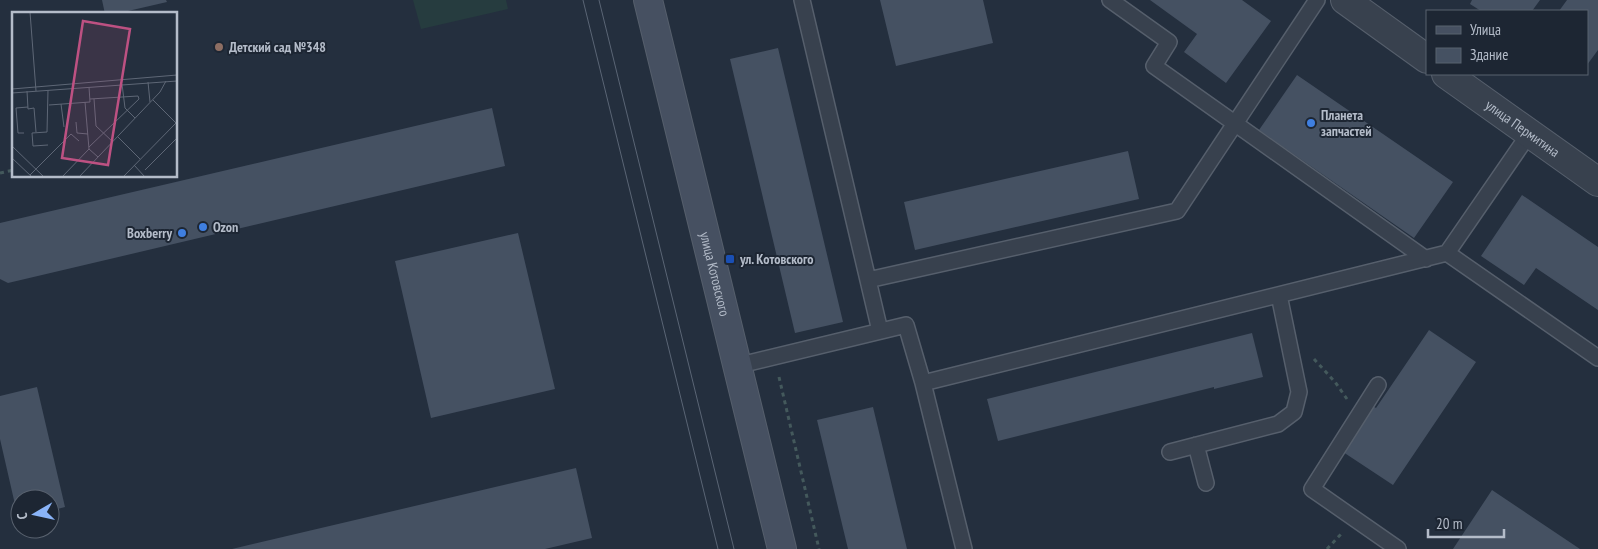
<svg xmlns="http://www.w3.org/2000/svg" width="1598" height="549" font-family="'PT Sans Narrow',sans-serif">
<rect width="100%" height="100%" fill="#242f3e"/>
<path fill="#263c3f" d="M413,0H506L508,9L421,29Z"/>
<path fill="#455162" d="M102,0H166L167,2L115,14H105Z
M880,0H983L993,43L896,66Z
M1150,0H1242L1271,21L1226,83L1184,52L1197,34Z
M1472,0H1540L1532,11H1481L1470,4Z
M1567,0H1598V50L1587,65V11H1559Z
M778,48L843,322L795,333L730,59Z
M1297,75L1453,182L1414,238L1259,130Z
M492,108L505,166L8,283L0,279V223Z
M1128,151L1139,199L915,250L904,202Z
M1522,195L1598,247V310L1536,268L1524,285L1481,256Z
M518,233L555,389L431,418L395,261Z
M1429,330L1476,362L1393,485L1340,450L1371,405L1376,408Z
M1252,333L1263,377L1214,389V387L998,441L987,399Z
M37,387L65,507L50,511V499H20L19,522L0,439V396Z
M873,407L907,549H848L817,420Z
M576,468L592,538L545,549H232Z
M1492,490L1580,549H1453Z"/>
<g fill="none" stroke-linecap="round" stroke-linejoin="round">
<defs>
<path id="service" d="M802,0L880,331
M1110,0L1169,42L1154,66L1426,259
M1447,253L1598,358
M868,280L1177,211L1317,0
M736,366L906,325L923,383L964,549
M923,383L1447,253L1529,134
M1378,385L1312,489L1398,549
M1196,445L1206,483
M1170,452L1278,424L1294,412L1299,392L1279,295"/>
<g id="tertiary">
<path d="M1345,0L1427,59"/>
<path id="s1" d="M1446,74L1598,182"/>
</g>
<g id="secondary">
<path id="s2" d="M648,0L782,549"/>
</g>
</defs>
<use href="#service" stroke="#565f6c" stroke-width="18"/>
<use href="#tertiary" stroke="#565f6c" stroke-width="30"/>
<use href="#secondary" stroke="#565f6c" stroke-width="30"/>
<path stroke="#44595c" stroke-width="3" stroke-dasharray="4 4" stroke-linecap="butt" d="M0,173L14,170
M1314,359L1335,382L1347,399
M779,377L819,549
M1327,549L1342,533"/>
<use href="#service" stroke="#38414e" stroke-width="15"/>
<use href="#tertiary" stroke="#38414e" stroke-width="28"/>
<use href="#secondary" stroke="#465061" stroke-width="28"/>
<path stroke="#5a6575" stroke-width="1" d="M583,0L718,549
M599,0L734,549"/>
</g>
<circle fill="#8d6e63" stroke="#1d2633" stroke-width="2" cx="219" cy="47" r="5"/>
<g fill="#3f7fe0" stroke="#1d2633" stroke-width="2">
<circle cx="1311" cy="123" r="5"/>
<circle cx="203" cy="227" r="5"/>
<circle cx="182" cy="233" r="5"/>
</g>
<rect fill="#1a4fb4" stroke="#1d2633" stroke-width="2" x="725" y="254" width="10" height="10" rx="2.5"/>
<g text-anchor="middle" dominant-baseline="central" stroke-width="4" stroke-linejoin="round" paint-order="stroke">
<g font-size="14" font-weight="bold" fill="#b4bcc9" stroke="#1d2633" text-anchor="start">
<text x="229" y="47">Детский сад №348</text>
<text x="1321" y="115">Планета<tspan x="1321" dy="16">запчастей</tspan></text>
<text x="213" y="227">Ozon</text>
<text x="172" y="233" text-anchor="end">Boxberry</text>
<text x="740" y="259">ул. Котовского</text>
</g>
<g font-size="14" fill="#b4bcc9" stroke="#1d2633">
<text stroke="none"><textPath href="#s1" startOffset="94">улица Пермитина</textPath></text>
<text stroke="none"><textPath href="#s2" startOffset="282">улица Котовского</textPath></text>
</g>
</g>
<g transform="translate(12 12)">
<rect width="165" height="165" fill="#242f3e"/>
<path fill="none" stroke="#5e6776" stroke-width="1" d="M18,0L24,79M136,70L138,90M110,72L113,96L123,106M0,77L165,63M15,79L16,97L22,96L24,120M0,81L165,69M82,87L84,114L101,130M73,90L77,137L86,145M49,92L52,115M37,93L78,90L77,75M64,110L65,121L76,122M12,121H6L4,96L16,95M106,125L128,147M36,133L21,134L20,121L35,120L36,78M0,134L32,165M77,135L127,87L126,84L78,87M0,146L20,165M122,153L133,165M133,158L165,126M18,163L59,122L67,129M50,165L77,137M67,165L148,80L154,69M111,165L164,111L141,88"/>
<path fill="#bd5182" fill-opacity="0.15" stroke="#bd5182" stroke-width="2.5" d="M71,9L118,17L96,153L50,146Z"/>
<rect width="165" height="165" fill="none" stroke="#b4bcc9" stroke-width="2.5"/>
</g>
<rect x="1426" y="10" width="162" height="65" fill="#1d2633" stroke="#59626f"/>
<rect x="1436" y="26" width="25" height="8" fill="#465061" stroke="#59626f"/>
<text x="1470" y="35" font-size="15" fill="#b4bcc9">Улица</text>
<rect x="1436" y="48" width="25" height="15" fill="#455162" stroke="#59626f"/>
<text x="1470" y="60" font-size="15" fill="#b4bcc9">Здание</text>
<g transform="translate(35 514) rotate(261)"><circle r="24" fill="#1d2633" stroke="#59626f"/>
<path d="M0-4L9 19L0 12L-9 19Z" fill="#8ab4f8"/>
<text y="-8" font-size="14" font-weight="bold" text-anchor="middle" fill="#b4bcc9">С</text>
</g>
<path d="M1428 529v8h76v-8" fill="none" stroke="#b4bcc9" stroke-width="2.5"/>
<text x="1436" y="529" font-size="15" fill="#b4bcc9" stroke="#1d2633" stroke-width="4" paint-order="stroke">20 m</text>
</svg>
